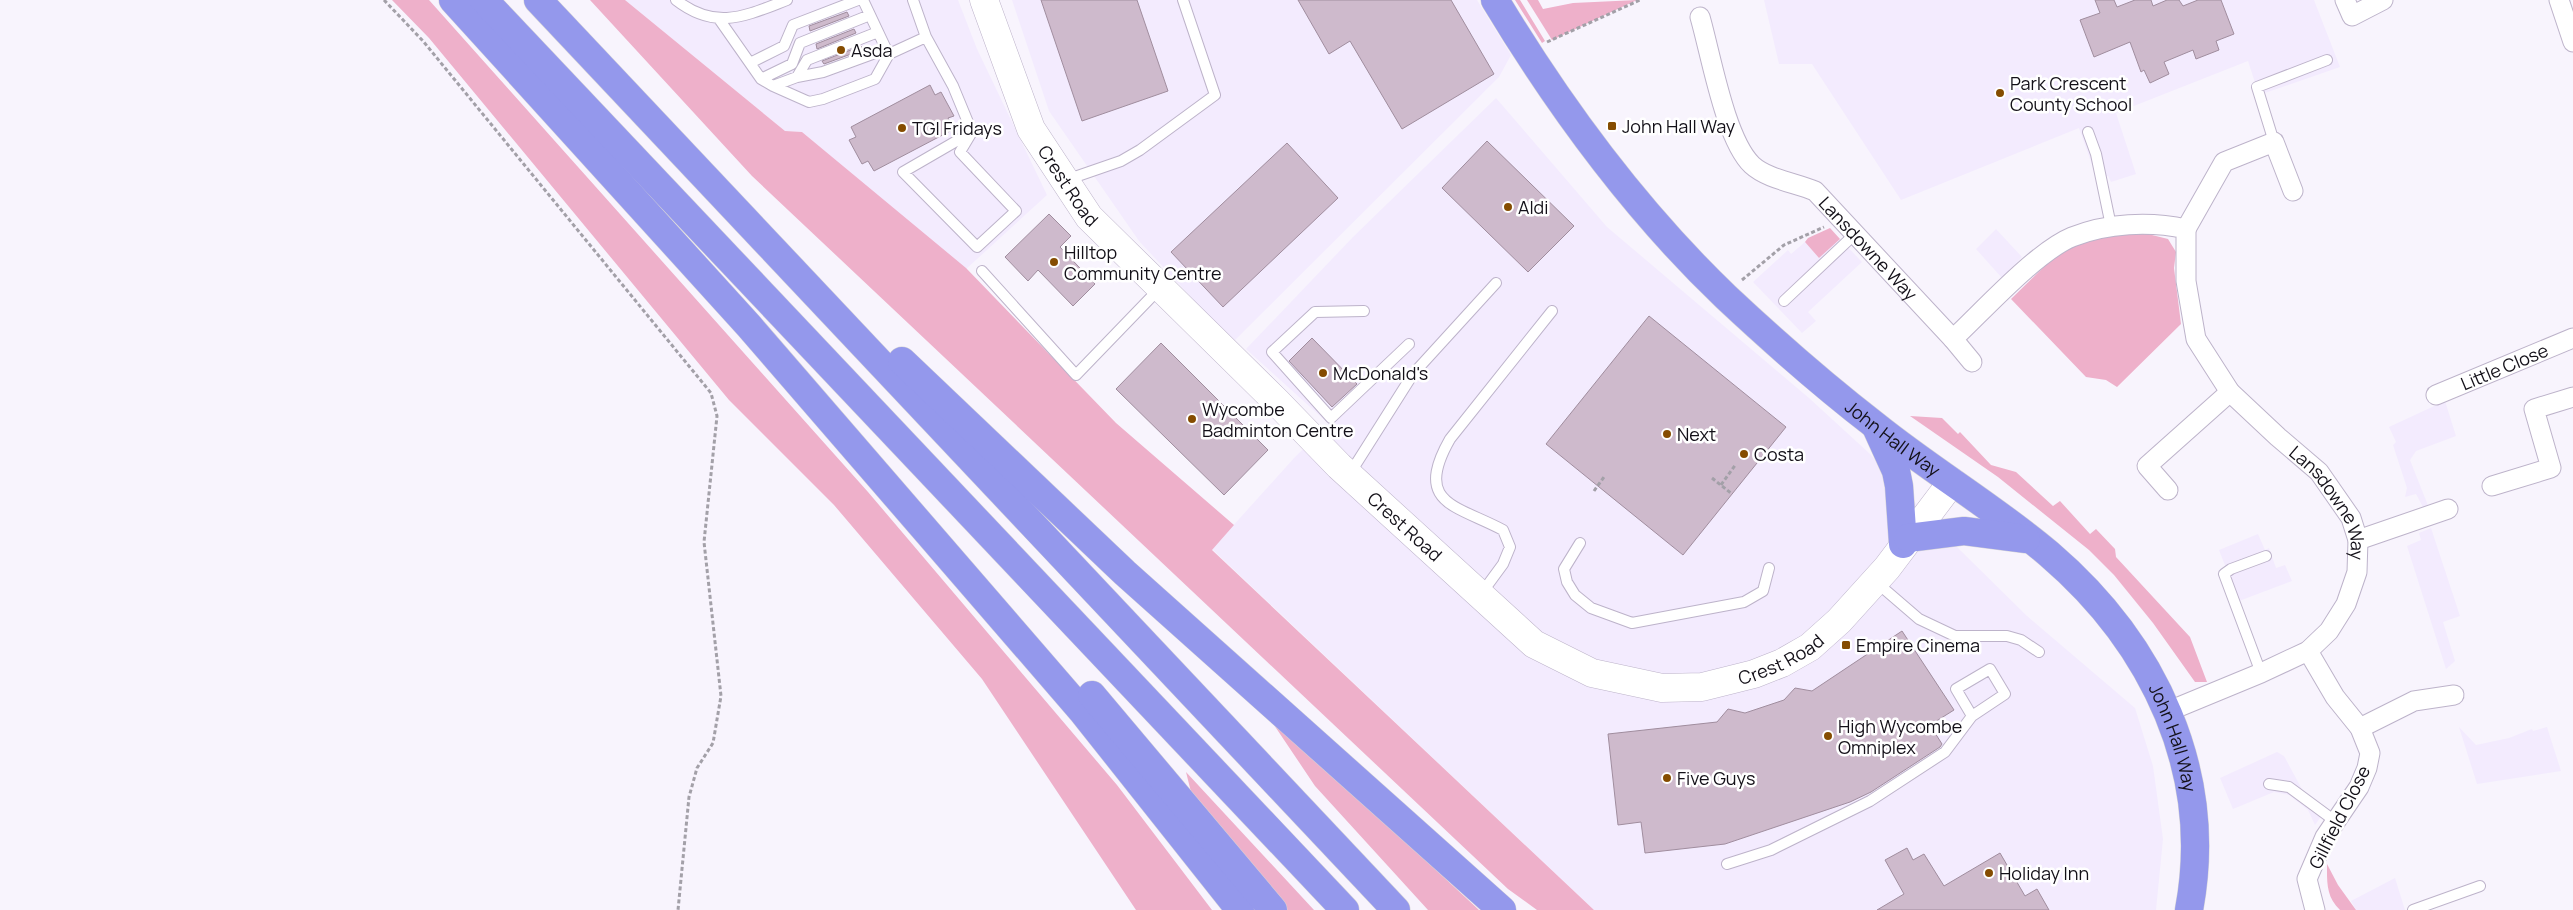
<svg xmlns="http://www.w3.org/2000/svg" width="2573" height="910" font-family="Manrope,sans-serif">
<rect width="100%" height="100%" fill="#f8f4fd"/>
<path fill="#f3ebfe" d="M625,0H958L977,49L1047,195L965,270L802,132L785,131Z
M1012,0H1477L1511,55L1499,77L1233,342L1139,241L1049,111Z
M1764,0H2314L2340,67L2259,95L2248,61L2116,113L2136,174L2111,182L2108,176L2097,179L2079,128L1901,200L1812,64H1779Z
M1496,98L1607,227L1809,398L1869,453L1960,550L2027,616L2135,708L2153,766L2163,839L2156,910H1594L1212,549L1295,457L1329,424L1246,349L1353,237Z
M1996,229L2022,257L2002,278L1976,249Z
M1840,239L1862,262L1808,312L1816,321L1802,333L1753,282L1788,250L1791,254L1805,242L1819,258Z
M2445,401L2456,436L2416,451L2410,460L2429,508L2424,509L2416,494L2405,497L2407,488L2393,445L2396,442L2389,427Z
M2431,528L2460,616L2443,622L2455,661L2446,669L2407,546L2421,540L2419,533Z
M2258,534L2265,550L2269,548L2276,568L2285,565L2292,581L2239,601L2219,550Z
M2459,727L2476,745L2509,738L2532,729L2533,731L2547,727L2561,771L2477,784Z
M2277,752L2284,756L2304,793L2327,808L2315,825L2308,810L2289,795L2274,792L2233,809L2220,778Z
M2395,878L2405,910H2356L2351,901Z"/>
<path fill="#eeb0ca" d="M392,0H429L868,492L1117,785L1212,910H1136L982,679L834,505L729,400L429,38Z
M590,0H625L785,131L802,132L966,268L1116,423L1234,525L1212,550L1594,910H1537L1508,889L752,176Z
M1515,0H1520L1545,41L1542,43Z
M1527,0H1538L1543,9L1573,3L1637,0L1552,40Z
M1830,228L1840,239L1819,258L1805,242L1808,238Z
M2114,234H2148L2168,239L2176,252L2174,268L2181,324L2117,387L2106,380L2086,377L2011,299L2054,257L2083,241Z
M1910,416L1942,418L1958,434L1960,432L1991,465L2016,472L2053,506L2060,501L2090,534L2096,529L2115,549L2116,557L2190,637L2207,682H2195L2153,623L2114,575L2089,550L1998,477Z
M1264,710L1479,910H1428L1315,786Z
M1186,772L1314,910H1287L1193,800Z
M2327,864L2338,885L2356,910H2340C2326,897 2327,882 2327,864Z"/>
<path fill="#cebacc" stroke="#a08d9e" d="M1041,0H1137L1168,91L1082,121Z
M1298,0H1451L1494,74L1402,129L1350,41L1329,54Z
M2095,0H2114L2117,7L2135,0H2151L2153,6L2167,0H2179L2183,6L2198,0H2221L2234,34L2216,41L2219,50L2196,59L2193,50L2164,62L2169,74L2150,83L2144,70L2141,72L2130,42L2094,57L2080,20L2100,13Z
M847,12L849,16L810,31L809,26Z
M854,29L856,33L817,49L816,44Z
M861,46L862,50L824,64L822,61Z
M930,85L935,95L941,92L954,116L948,118L954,129L874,171L868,161L862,164L849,140L856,137L851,127Z
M1487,141L1574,226L1528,272L1442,188Z
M1287,143L1338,198L1223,307L1171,252Z
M1049,214L1071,236L1060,247L1095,284L1073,306L1038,270L1028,281L1005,257Z
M1649,316L1786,427L1683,555L1546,444Z
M1312,338L1357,384L1332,407L1289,361Z
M1161,343L1268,450L1224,495L1116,389Z
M1902,631L1954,710L1930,725L1942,744L1940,747L1871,792L1850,802L1725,844L1645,853L1641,822L1618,825L1608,734L1717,722L1728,709L1745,713L1784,700L1795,688L1812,691Z
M1907,848L1913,860L1924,854L1944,886L2000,853L2025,896L2037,889L2049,910H1877L1904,894L1885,860Z"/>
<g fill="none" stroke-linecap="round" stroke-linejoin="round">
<defs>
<path id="lane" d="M676,0C716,31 745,16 787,0
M863,0L888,53
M913,0L926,37L953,86L972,132
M719,19L761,79L773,86L809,102L823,99L875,79L889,54L926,37
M750,63L784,46L793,25L858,0
M797,77L823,72L886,49
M761,79L792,64L800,43L870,15
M773,86L797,77L807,60L878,32
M972,132L960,152L1016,211L977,247L903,172Z
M2088,132L2096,154L2111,226
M2274,142L2257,87L2327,60
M1066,180L1121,161L1140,150L1215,95L1183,0
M982,271L1076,375L1160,288
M1784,301L1855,234
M1364,311L1315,312L1272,352L1331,418L1409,344
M1349,475L1413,374L1496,283
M1580,543L1564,569L1567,582L1575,595L1591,608L1632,623L1744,602L1763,591L1769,568
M1876,582L1919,619L1955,636H2007L2021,640L2039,652
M1481,594L1503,564L1510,547L1503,530C1456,505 1413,504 1450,439L1552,311
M2261,673L2224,574L2231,569L2266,556
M2269,784L2289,787L2335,821
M1727,864L1771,850L1870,801L1945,752L1972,716L2005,694L1990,669L1956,689L1972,716
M2413,910L2480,886"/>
<g id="street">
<path d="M2345,0L2352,16L2383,0"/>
<path d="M2559,0L2573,42"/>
<path id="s1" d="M1700,17C1711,55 1725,139 1752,165C1767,179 1796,183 1815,191L1953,339C1983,311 2036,252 2072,237C2107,223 2150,221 2186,229V281L2196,339L2230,392L2278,437L2319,472L2351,518L2358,540L2357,572L2346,604L2329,631L2308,651L2261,673L2169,711"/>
<path d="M2186,229L2224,162L2274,142L2293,191"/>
<path d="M1953,339L1972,362"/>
<path id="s2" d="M2436,395L2573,338"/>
<path d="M2492,486L2551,468L2534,409L2573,397"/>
<path d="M2168,490L2147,466L2230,392"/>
<path d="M2358,540L2448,509"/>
<path d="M2308,651L2335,697L2360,728L2370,753L2367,768L2359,787L2325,837L2307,879L2315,910"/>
<path d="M2360,728L2414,701L2454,695"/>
</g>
<g id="secondary">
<path id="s3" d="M984,0L1031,129L1089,217L1277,402L1339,466L1534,644L1592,673L1662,688L1702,687L1754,674L1782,663L1810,647L1839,621L1887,568L1952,482"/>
</g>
<g id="highway">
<path d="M453,0L749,326L1082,711L1240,910"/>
<path d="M484,0L1345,910"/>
<path d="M538,0L1396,910"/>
<path id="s4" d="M1495,0C1560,108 1635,210 1726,297C1774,342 1824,386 1876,426C1932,471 1995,508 2049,554C2154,644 2215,772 2189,910"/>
<path d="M902,361L1125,573L1502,910"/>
<path d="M1876,427L1896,471L1899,486L1903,544"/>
<path d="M1908,538L1964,531L2026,539"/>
<path d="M1092,695L1273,910"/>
</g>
</defs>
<use href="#lane" stroke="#bdb3ca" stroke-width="12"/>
<use href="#street" stroke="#bdb3ca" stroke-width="21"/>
<use href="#secondary" stroke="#bdb3ca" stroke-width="29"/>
<use href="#highway" stroke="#d5d4d5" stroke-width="29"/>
<path stroke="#a3a0a8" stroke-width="3" stroke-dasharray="4 2.5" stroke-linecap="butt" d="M384,0L423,41L711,393L717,416L704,542L721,696L713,743L697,768L689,797L678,910
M1547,42L1640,0
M1742,280L1784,245L1824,227
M1712,478L1732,494
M1721,485L1736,464
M1594,491L1604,477"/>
<use href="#lane" stroke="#fff" stroke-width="10"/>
<use href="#street" stroke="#fff" stroke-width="19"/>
<use href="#secondary" stroke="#fff" stroke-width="28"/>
<use href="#highway" stroke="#9498ec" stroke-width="28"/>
</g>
<g fill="#854c00" stroke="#fff" stroke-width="2">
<circle cx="841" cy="50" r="5"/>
<circle cx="2000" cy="93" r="5"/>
<rect x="1607" y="121" width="10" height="10" rx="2.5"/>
<circle cx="902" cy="128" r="5"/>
<circle cx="1508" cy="207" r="5"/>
<circle cx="1054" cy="262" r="5"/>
<circle cx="1323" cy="373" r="5"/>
<circle cx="1192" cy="419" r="5"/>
<circle cx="1667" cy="434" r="5"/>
<circle cx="1744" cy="454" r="5"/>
<rect x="1841" y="640" width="10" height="10" rx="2.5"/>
<circle cx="1828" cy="736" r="5"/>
<circle cx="1667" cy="778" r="5"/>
<circle cx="1989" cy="873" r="5"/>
</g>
<g text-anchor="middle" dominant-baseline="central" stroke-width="5" stroke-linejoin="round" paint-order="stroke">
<g font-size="18" fill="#131018" stroke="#fff" text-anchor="start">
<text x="851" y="50">Asda</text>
<text x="2010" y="83">Park Crescent<tspan x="2010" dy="21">County School</tspan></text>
<text x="1622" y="126">John Hall Way</text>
<text x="912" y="128">TGI Fridays</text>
<text x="1518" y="207">Aldi</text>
<text x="1064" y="252">Hilltop<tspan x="1064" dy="21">Community Centre</tspan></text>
<text x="1333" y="373">McDonald's</text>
<text x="1202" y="409">Wycombe<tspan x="1202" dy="21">Badminton Centre</tspan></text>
<text x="1677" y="434">Next</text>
<text x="1754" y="454">Costa</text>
<text x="1856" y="645">Empire Cinema</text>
<text x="1838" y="726">High Wycombe<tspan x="1838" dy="21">Omniplex</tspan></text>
<text x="1677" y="778">Five Guys</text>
<text x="1999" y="873">Holiday Inn</text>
</g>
<g font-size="18" fill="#131018" stroke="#fff">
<text stroke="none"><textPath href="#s3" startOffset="205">Crest Road</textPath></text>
<text stroke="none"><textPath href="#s1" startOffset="305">Lansdowne Way</textPath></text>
<text stroke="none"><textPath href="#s2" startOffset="74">Little Close</textPath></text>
<text stroke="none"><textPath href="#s4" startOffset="596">John Hall Way</textPath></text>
<text stroke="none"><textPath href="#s1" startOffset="1028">Lansdowne Way</textPath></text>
<text stroke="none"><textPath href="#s3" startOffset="685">Crest Road</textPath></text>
<text stroke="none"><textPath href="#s3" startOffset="1120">Crest Road</textPath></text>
<text stroke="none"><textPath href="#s4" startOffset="1016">John Hall Way</textPath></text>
<text transform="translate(2339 817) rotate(-63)">Gillfield Close</text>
</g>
</g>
</svg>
